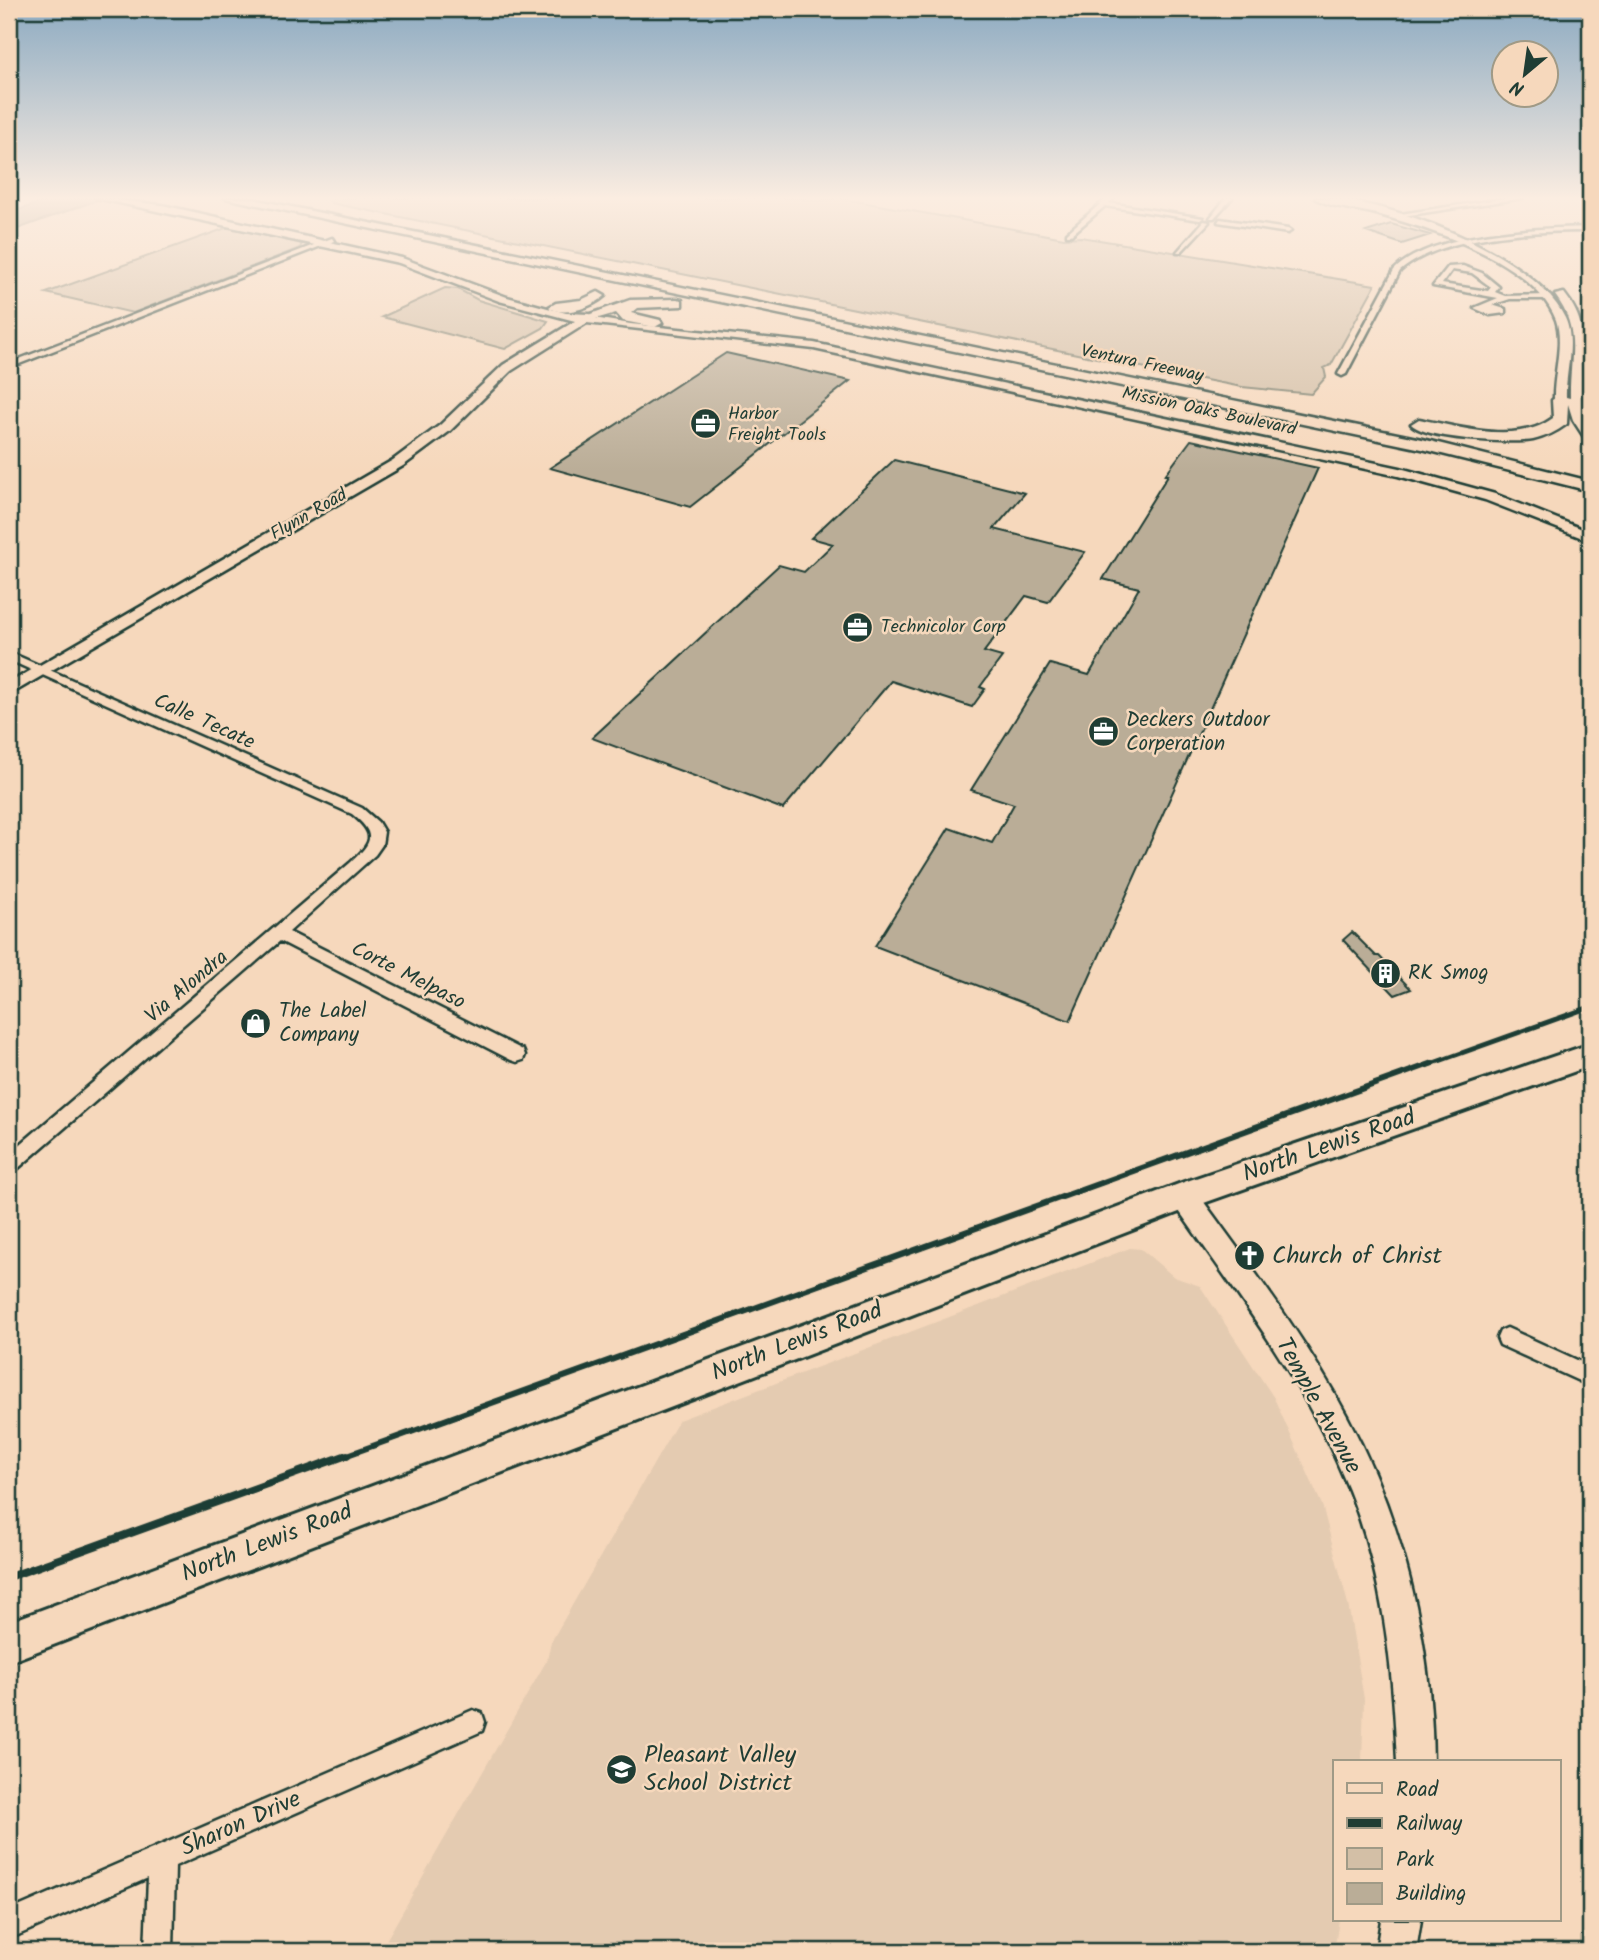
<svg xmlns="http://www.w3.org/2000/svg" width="1599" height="1960" font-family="Kalam,sans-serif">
<rect width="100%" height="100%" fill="#f6d8bc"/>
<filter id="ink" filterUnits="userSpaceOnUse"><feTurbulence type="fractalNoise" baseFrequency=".0143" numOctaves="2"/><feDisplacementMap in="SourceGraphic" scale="14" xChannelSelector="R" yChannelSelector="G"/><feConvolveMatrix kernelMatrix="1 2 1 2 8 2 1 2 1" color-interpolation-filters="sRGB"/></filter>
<g filter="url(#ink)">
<path fill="#e4cbb1" d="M1130,1248L1141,1249L1174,1277L1200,1286L1274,1398L1322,1505L1348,1604L1364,1699L1362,1762H1335V1920H1339L1334,1951H380L547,1660L551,1642L679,1420Z"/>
<path fill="#d3bfa6" stroke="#797e6d" stroke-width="2" d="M335,198H798L818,201L839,198L1064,238L1081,237L1375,285L1331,365L1324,368L1326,377L1311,394L1242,387C938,328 635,264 331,203L330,201Z
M229,227L302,244L300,248L133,313L46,293Z
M445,288L458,289L478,300L548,321L543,328L505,349L382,317Z"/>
<path fill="#a29b86" stroke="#6e7565" stroke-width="2" d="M54,198H103L9,232V213Z"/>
<path fill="#baad97" stroke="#1f3d34" stroke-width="2" d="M1391,224L1430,235L1402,244L1366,232Z
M726,353L850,381L690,507L550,468Z
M1191,440L1318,468L1070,1021L875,946L949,828L992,843L1014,804L971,790L1050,664L1089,675L1139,588L1103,579L1168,475H1165Z
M894,460L1025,493L994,529L1085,552L1048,602L1026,596L984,652L1002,657L980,687L985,689L972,707L891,681L783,809L592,738L779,565L804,572L833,544L811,538Z
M1352,932L1376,956H1379L1411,989L1395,995L1343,940Z"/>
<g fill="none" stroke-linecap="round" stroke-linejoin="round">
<defs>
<path id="street" d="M1107,198H1114L1109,203L1203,218L1200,220L1105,206L1071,235H1067V233Z
M1226,198H1232L1214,218H1210Z
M1507,198H1523L1403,216L1400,214Z
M1220,219L1288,229L1291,231L1288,233L1218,222Z
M1204,221L1209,222L1181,252H1177Z
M1590,227V231C1534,231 1444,234 1400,271L1346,374L1342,376L1338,374L1394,270C1431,232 1538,228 1590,227Z
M332,238L334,241L9,368V363Z
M1463,266L1482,273L1499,287L1495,292L1505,296L1547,295L1551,297L1547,299H1510L1492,305L1505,309V313L1490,315L1474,308L1498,298L1433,286L1448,267ZM1452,270L1472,273L1491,287L1488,291L1442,284Z
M9,652L362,808L378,822L384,832L382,845L375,855L289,932L523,1050L525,1055L523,1060L517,1062L511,1060L280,941L15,1171L9,1173V1154L350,863C372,843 378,835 352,814L9,660Z
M1507,1328L1590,1366V1386L1500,1345L1497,1338L1500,1331Z
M473,1710L482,1713L485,1722L482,1731L175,1866L173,1951H145L148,1878L9,1939V1911Z"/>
<path id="secondary" d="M96,198L162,205L402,258L507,297L566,313L589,314L594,318L631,324L814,343L1400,468L1495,494L1590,532V541L1485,500L1398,476L814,349L587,323L511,371L450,431L403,466L9,695V683L393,460L440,425L503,365L575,321L499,301L399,263Z
M1315,198C1385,198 1533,252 1565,318C1576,341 1565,373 1566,397L1570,398C1569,357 1582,331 1555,295L1564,293C1593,329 1580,357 1582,399L1590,400V408L1554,400C1553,375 1564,344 1556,320C1533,261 1432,229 1376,214C1358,209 1330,208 1315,198Z
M1184,1184L1193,1187C1247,1262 1304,1335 1347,1416C1404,1522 1432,1642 1433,1762H1397C1393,1664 1383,1567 1343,1476C1302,1378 1235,1292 1175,1205L1171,1196L1175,1187Z
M1381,1920H1421L1416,1951H1376Z"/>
<path id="primary" d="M1590,1044V1066L1187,1209L9,1662V1622L1184,1182Z"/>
<path id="highway" d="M225,198H248L1422,439L1590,481V491L1422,449Z
M598,292L605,296C593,307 562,318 549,307L556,303L581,300Z
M677,299L682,300V306L637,308L631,313L660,320L662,323L655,327L623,321L616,313L592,320L585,316L630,300Z
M1560,395L1568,401L1576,397L1582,399L1590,421V438L1584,437L1573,420L1568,404L1567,424C1556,432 1546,437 1533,440C1512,444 1424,439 1411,424L1419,419C1459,427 1517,445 1553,418L1552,400Z"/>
</defs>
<use href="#street" stroke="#1f3d34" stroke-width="5"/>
<use href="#secondary" stroke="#1f3d34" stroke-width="5"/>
<use href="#primary" stroke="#1f3d34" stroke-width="6"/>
<use href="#highway" stroke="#1f3d34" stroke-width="5"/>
<use href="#street" fill="#f6d8bc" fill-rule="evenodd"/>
<use href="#secondary" fill="#f6d8bc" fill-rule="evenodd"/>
<use href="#primary" fill="#f6d8bc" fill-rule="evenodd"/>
<use href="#highway" fill="#f6d8bc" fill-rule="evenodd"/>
<path stroke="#1f3d34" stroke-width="5" d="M1428,1065L1590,1007"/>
<path stroke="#1f3d34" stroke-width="6" d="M342,1457L1433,1063"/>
<path stroke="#1f3d34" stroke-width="8" d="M9,1577L347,1455"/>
</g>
</g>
<linearGradient id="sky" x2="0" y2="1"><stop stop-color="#8caac1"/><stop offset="0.42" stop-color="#fbede1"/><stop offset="1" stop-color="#fbede1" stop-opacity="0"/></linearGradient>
<rect width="1599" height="472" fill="url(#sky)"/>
<defs>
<symbol id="office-disc" viewBox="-11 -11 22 22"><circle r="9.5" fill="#1f3d34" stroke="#f6d8bc"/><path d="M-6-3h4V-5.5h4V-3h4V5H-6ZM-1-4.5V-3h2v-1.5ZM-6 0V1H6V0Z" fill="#fff"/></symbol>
<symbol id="building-disc" viewBox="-11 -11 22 22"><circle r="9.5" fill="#1f3d34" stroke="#f6d8bc"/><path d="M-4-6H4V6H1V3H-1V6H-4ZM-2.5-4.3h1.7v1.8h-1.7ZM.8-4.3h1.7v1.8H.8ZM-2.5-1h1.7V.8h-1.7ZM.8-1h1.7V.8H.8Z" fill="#fff"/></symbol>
<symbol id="shop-disc" viewBox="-11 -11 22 22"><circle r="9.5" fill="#1f3d34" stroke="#f6d8bc"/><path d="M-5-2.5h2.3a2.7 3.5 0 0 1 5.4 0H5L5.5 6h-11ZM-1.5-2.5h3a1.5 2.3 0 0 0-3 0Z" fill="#fff"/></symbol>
<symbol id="church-disc" viewBox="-11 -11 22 22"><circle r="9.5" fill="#1f3d34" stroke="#f6d8bc"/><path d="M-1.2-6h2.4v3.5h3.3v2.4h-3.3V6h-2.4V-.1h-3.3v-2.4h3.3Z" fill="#fff"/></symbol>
<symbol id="school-disc" viewBox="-11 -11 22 22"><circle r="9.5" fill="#1f3d34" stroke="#f6d8bc"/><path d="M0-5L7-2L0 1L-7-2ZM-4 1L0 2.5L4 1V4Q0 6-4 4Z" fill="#fff"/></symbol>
</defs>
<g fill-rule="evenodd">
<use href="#office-disc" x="688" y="406" width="35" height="35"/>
<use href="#office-disc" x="840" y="610" width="35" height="35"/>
<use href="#office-disc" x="1086" y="714" width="35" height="35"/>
<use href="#building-disc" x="1368" y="956" width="35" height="35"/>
<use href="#shop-disc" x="238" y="1006" width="35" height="35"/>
<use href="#church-disc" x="1232" y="1238" width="35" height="35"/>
<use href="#school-disc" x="604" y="1752" width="35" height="35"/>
</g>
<g text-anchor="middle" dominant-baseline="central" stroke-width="5" stroke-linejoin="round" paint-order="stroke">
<g font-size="18" fill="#1f3d34" stroke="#f6d8bc">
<text transform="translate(1142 364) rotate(12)">Ventura Freeway</text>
<text transform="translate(1209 412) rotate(12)">Mission Oaks Boulevard</text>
<text transform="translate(309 515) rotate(-30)">Flynn Road</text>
</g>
<g font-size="18" fill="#1f3d34" stroke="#f6d8bc" text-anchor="start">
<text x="728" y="414">Harbor<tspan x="728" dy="21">Freight Tools</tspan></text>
<text x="881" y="627">Technicolor Corp</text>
</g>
<g font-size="21" fill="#1f3d34" stroke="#f6d8bc" text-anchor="start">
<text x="1126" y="720">Deckers Outdoor<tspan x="1126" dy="24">Corperation</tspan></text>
<text x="1408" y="973">RK Smog</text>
<text x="279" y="1011">The Label<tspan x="279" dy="24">Company</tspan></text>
</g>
<g font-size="21" fill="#1f3d34" stroke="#f6d8bc">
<text transform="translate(204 722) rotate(24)">Calle Tecate</text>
<text transform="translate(408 976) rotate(27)">Corte Melpaso</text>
<text transform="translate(187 987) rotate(-40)">Via Alondra</text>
</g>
<g font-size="24" fill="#1f3d34" stroke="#f6d8bc">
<text transform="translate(1329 1146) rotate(-19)">North Lewis Road</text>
<text transform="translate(797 1342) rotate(-21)">North Lewis Road</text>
<text transform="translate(1318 1406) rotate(61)">Temple Avenue</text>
<text transform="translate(267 1543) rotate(-21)">North Lewis Road</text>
<text transform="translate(241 1824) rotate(-24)">Sharon Drive</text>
</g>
<g font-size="24" fill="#1f3d34" stroke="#f6d8bc" text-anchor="start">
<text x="1272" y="1256">Church of Christ</text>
<text x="644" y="1755">Pleasant Valley<tspan x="644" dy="28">School District</tspan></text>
</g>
</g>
<rect width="1599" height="1960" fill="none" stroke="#f6d8bc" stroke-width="35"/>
<rect x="18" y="18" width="1564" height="1925" fill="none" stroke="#1f3d34" stroke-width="2.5" filter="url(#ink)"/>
<rect x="1333" y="1760" width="228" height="161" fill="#f6d8bc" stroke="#a09a86" stroke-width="2"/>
<rect x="1347" y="1783" width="35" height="10" fill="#f6d8bc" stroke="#a09a86" stroke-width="2"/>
<text x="1396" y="1796" font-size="21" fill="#1f3d34">Road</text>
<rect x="1347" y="1818" width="35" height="10" fill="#1f3d34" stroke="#a09a86" stroke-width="2"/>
<text x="1396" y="1830" font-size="21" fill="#1f3d34">Railway</text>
<rect x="1347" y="1848" width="35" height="21" fill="#d3bfa6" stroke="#a09a86" stroke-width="2"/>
<text x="1396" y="1866" font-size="21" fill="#1f3d34">Park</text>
<rect x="1347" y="1883" width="35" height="21" fill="#baad97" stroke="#a09a86" stroke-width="2"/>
<text x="1396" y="1900" font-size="21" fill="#1f3d34">Building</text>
<g transform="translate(1525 74) rotate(209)"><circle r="33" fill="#f6d8bc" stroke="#a09a86" stroke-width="2"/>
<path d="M0-5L12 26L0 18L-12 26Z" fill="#1f3d34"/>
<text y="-10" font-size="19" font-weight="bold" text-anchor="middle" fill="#1f3d34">N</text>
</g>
</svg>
